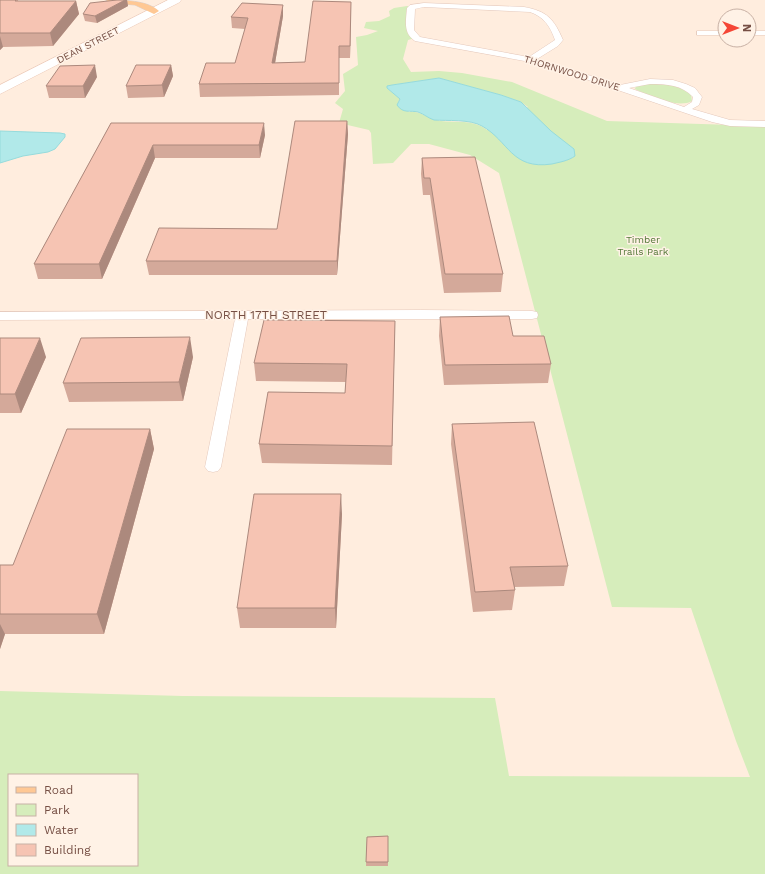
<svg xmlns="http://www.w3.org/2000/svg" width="765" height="874" font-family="'Work Sans',sans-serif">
<rect width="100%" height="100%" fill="#ffedde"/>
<path fill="#d6edbb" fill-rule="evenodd" d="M407,6L413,7L408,31L415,38L408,40L403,59L411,72L439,71L462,73L512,82L607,121L765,126V874H0V691L183,696L495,698L509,776L750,777L736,741L691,608L612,607L499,173L470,155L429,144H411L393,163L373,164L371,133L369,130L339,123L343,109L335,103L345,91L343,74L358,65L356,37L367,35L378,31L364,28L366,22L379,21L390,16L389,11L394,8ZM439,78L501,95L521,102L528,107L487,130C471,117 451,125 433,119C424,116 419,111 409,112L398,102L400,99L387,88V87L392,85ZM9,775H137V865H9Z
M648,84C664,84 677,84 691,94L692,101C678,109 649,96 635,89L636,86Z"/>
<path fill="#b1e9e9" stroke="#96dbdc" d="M439,78L501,95L521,102L551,131L574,149L575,156C568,161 560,162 552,164C511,170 509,141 482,126C470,119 447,121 434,120C428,118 424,114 418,112C410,110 403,114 397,105L400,99L387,88V86L392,85Z
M0,131L60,133L65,134V137L55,149L48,152L23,156L0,163Z"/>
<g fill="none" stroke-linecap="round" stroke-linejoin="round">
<defs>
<path id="street" d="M424,3L524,7C547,11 554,19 563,40L558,46L537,59L620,85L650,79L673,80L686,84L695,88L702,97L699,105L692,109L730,120L765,121V127L730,126L712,122L541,64L415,41C403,33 406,21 407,8L410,5ZM424,7L530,12C544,17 550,26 555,40L529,57L420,37L414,30L415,9ZM650,84C667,84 682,85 693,97L692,102L684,107L629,88Z
M697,31H725V35H697Z
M749,31H765V35H749Z
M421,310L532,311L537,312L538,315L537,318L532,319H248L221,467L218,471L213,472L208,471L205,467L235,319L0,320V312Z"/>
<path id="secondary" d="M168,0H181L180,2L0,94V85Z"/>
<path id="primary" d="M106,0C123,0 147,0 159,11L154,14L135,5L111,3Z"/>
</defs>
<use href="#street" stroke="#e5c9bc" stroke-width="1"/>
<use href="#secondary" stroke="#ebc9b8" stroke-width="1"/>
<use href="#primary" stroke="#dbd1ce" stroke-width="1"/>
<use href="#street" fill="#fff" fill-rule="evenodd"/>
<use href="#secondary" fill="#fff" fill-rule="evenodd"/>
<use href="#primary" fill="#ffc894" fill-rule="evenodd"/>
</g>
<path fill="#d4a99a" d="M0,0H18V1H76L79,14L53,46L3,47L0,50Z
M117,0H127L128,6L97,23L85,21L83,14Z
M351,2L350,58H339V95L200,97L199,84L235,63L245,29L232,28L231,17L283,5V16L275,63L305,62Z
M171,65L173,76L164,97L128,98L126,86Z
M97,77L85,98H49L46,86Z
M347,121L348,134L337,275H149L146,261L277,229Z
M111,123L265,135L260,158H155L102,279H38L34,264Z
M422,158L503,274L501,292L444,293L430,195H423L421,174Z
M440,317L513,336L551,364L548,383L444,385L439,336Z
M395,321L392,465L262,463L259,444L345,393L346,382L256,381L254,363Z
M0,338L46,357L21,413H0Z
M193,357L183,401L69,402L63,383Z
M452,424L568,566L564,586L514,587L515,590L512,610L473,612L451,444Z
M150,429L154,449L104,634H5L0,649V565H13Z
M342,514L336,628H240L237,608Z
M388,836V866H366L367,837Z"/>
<path fill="#ac897d" d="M125,0H127L128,6L97,23L95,16Z
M76,1L79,14L53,46L50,33Z
M351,2V13L350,58V46Z
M283,5V16L273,75L272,63Z
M0,36L3,47L0,50Z
M95,65L97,77L85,98L83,86Z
M171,65L173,76L164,97L162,85Z
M347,121L348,134L337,275V261Z
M264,123L265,135L260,158L259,145Z
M153,145L155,158L102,279L99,264Z
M190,337L193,357L183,401L179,382Z
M40,338L46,357L21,413L15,394Z
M150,429L154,449L104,634L97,614Z
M341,494L342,514L336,628L335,608Z
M0,624L5,634L0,649Z"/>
<path fill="#f6c4b3" stroke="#ac897d" d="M0,0H16L15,1H76L50,33H0Z
M117,0H125L95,16L83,14L90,3Z
M313,1L351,2L350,46H339V83L199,84L206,63H235L248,18L231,17L242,3L283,5L272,63L305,62Z
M95,65L83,86H46L60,66Z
M136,65H171L162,85L126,86Z
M295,121H347L337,261H146L159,228L277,229Z
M111,123H264L259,145H153L99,264H34Z
M475,157L503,274H445L430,178H424L422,158Z
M509,316L513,336H544L551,364L445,365L440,317Z
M264,320L395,321L392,446L259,444L268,392L345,393L347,364L254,363Z
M190,337L179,382L63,383L81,338Z
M0,338H40L15,394H0Z
M534,422L568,566L510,567L515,590L475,592L452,424Z
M67,429H150L97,614H0V565H13Z
M254,494H341L335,608H237Z
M388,836V862H366L367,837Z"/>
<g text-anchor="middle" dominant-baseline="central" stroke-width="3" stroke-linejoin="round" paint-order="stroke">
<g font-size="10" fill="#764f44" stroke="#fff2e6">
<text transform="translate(88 45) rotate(-27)">DEAN STREET</text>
<text transform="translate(572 73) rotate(17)">THORNWOOD DRIVE</text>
</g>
<g font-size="10" fill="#547838" stroke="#fff2e6">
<text x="643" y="239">Timber<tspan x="643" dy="12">Trails Park</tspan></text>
</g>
<g font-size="12" fill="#764f44" stroke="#fff2e6">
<text x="266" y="315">NORTH 17TH STREET</text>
</g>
</g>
<rect x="8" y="774" width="130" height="92" fill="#fff2e6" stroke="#c8b1a5"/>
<rect x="16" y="787" width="20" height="6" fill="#ffc894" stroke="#c8b1a5"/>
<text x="44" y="794" font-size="12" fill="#764f44">Road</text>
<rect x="16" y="804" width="20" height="12" fill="#d6edbb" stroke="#c8b1a5"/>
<text x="44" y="814" font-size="12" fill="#764f44">Park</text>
<rect x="16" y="824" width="20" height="12" fill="#b1e9e9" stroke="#c8b1a5"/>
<text x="44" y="834" font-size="12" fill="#764f44">Water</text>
<rect x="16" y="844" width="20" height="12" fill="#f6c4b3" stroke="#c8b1a5"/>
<text x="44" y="854" font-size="12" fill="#764f44">Building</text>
<g transform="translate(737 28) rotate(90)"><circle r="19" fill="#fff2e6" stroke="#c8b1a5"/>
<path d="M0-3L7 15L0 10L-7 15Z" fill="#f54636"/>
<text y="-6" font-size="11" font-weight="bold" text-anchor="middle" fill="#764f44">N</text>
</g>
</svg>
